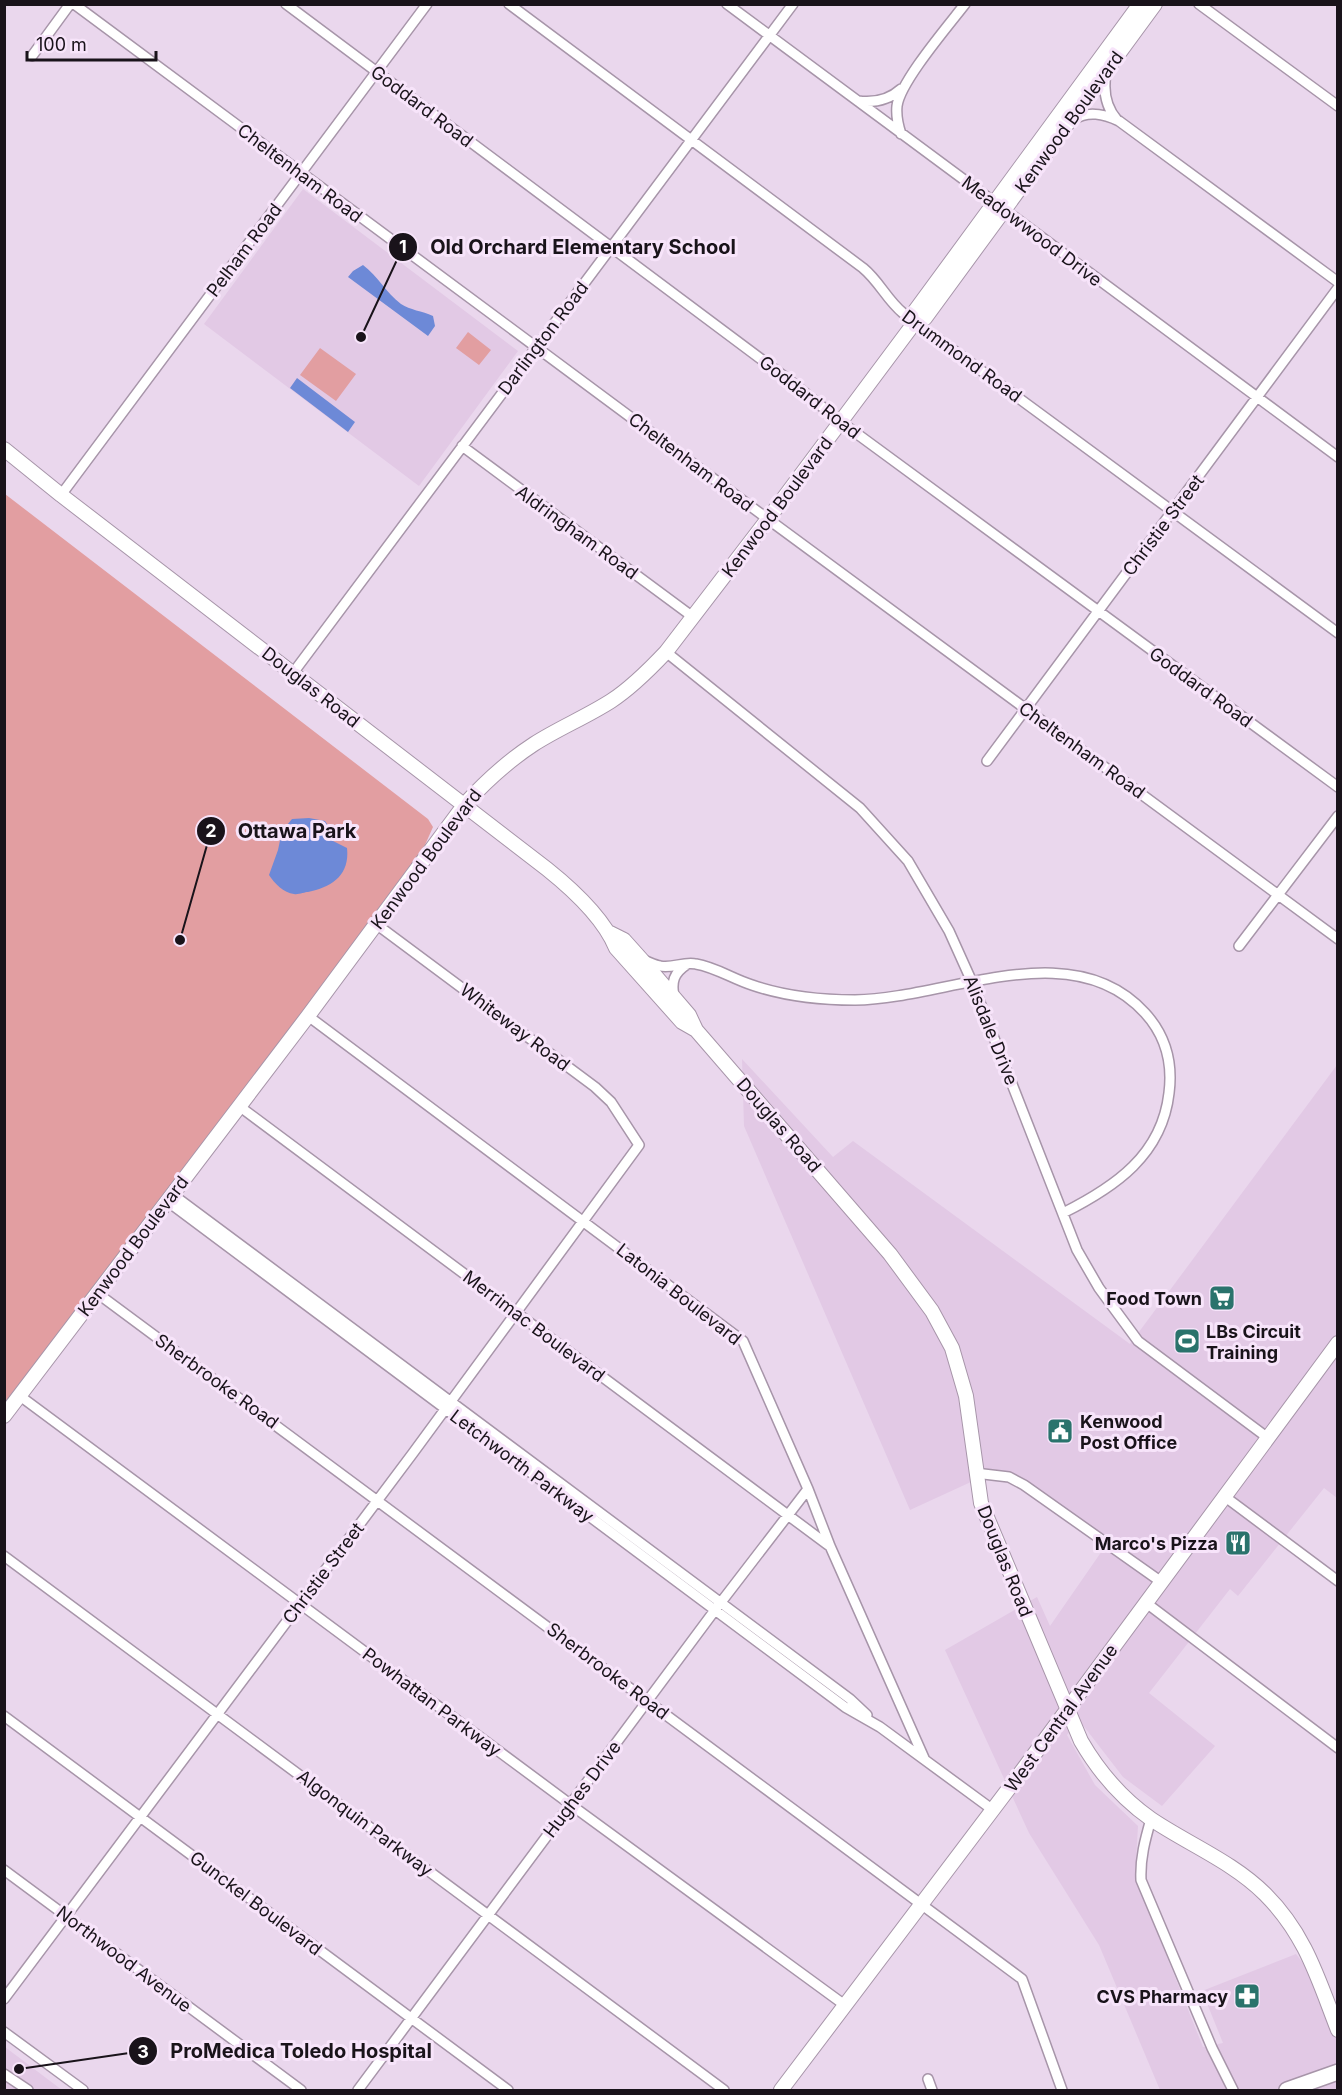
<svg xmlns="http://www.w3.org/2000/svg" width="1342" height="2095" font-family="Inter,sans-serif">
<rect width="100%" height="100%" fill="#ead7ed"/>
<path fill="#e2c9e5" d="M303,189L518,351L419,486L204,324Z
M742,1059L833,1157L853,1141L1130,1344L1337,1065V1498L1324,1488L1238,1596L1230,1589L1149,1693L1215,1746L1162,1806L1123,1777L1079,1720L1067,1735L1095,1785L1138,1826L1135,1877L1203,2047L1223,2043L1202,1991L1296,1954L1337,2007V2090H1160L1099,1945L1029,1833L945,1650L1037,1597L1050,1626L1104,1548L997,1470L910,1510L744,1126Z
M5,2047L62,2090H5Z"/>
<path fill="#e29ea1" d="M468,332L491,350L479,365L456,348Z
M320,348L356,374L336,401L300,375Z
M5,494L428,819L433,827L425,845L333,971L5,1407Z"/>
<path fill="#6d89d7" d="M363,265C378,276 386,293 401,304C410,310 422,311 433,316L435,326L428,336L348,277L353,271Z
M297,378L355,422L348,432L290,388Z
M309,818L325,821L329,827L331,840L347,848C350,875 332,887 308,892C305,892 298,895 294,894C284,893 274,883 269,875L278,850L282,831L292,819Z"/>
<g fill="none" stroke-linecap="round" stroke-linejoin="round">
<defs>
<path id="street" d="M74,4L757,511L1338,939
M286,4L789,380L841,422L1338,787
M509,4L863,268C879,281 887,300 903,313L1338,633
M727,4L1338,457
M1199,4L1338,106
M32,56L70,4
M1106,74C1103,91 1106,107 1117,120
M858,101C874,103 889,100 901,89
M1073,120C1088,110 1104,114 1119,121L1338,282
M901,134C898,125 896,116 897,106C900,82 948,26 965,4
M462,446L693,617
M61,495L427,4
M666,652L860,808L908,861L949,931L972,982L1077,1250L1099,1288L1138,1341L1268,1438
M293,673L793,4
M987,761L1338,288
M1239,946L1338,816
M643,960C649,962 655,965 660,966C672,969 684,961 696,964C715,967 733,979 752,985C784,996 820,1000 855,1000C946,999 1072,932 1145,1013C1166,1036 1173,1062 1169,1093C1162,1155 1115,1187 1063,1213
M674,996C671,982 674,973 686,965
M308,1016L743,1341L808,1489L830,1546L924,1758
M239,1106L828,1545
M172,1194L850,1699L867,1715
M167,1201L845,1707L880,1727L993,1810
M97,1293L1022,1979L1062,2090
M20,1396L578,1810L846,2006
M975,1473L1009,1477L1024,1485L1160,1581
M1224,1496L1338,1581
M4,1556L724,2090
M1145,1602L1338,1748
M4,1716L508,2090
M1151,1819C1145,1840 1140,1858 1141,1880L1212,2048L1233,2090
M4,1870L301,2090
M4,1999L413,1453L639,1145L611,1102L595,1087L376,924
M4,2032L83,2090
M4,2074L28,2090
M928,2079L932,2090
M358,2090L715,1610L808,1489"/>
<path id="secondary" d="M915,322L925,318L1155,4
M4,449L61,495L547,869C572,889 604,919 616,948L682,1022L696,1030
M610,933L624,940L641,959L689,1015L696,1030L890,1254L932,1311L952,1348L966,1396L981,1503L1081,1741C1099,1772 1121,1798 1151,1819C1188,1844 1233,1862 1265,1894C1306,1935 1318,1979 1338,2030
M4,1416L308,1016L465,804C486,781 508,761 534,744C559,728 586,717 611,701C631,688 649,670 666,652L774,511L915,322V311L1140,4
M781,2090L1016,1779L1338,1343"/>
<path id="primary" d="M1287,2090L1338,2072"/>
</defs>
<use href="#street" stroke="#a795a9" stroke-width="12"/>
<use href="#secondary" stroke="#a795a9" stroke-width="16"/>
<use href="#primary" stroke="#a795a9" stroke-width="18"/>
<use href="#street" stroke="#fff" stroke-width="9"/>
<use href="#secondary" stroke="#fff" stroke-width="14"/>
<use href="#primary" stroke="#fff" stroke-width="15"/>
</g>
<defs>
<symbol id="supermarket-square" viewBox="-11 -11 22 22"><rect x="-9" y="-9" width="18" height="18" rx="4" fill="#2a736c" stroke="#f7e4fa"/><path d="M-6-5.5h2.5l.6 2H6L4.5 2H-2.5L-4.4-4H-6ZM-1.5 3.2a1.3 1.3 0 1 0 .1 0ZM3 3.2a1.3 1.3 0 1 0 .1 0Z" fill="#fff"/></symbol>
<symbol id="stadium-square" viewBox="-11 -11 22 22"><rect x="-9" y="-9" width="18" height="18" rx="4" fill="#2a736c" stroke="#f7e4fa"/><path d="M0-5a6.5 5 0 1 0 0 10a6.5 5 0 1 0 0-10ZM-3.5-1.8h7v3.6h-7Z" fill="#fff"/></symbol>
<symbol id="civic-square" viewBox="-11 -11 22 22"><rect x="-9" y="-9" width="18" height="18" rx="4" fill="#2a736c" stroke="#f7e4fa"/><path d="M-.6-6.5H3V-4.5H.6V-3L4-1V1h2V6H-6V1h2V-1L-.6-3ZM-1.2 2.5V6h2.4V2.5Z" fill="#fff"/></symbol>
<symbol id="restaurant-square" viewBox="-11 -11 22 22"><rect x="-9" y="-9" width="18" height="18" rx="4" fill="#2a736c" stroke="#f7e4fa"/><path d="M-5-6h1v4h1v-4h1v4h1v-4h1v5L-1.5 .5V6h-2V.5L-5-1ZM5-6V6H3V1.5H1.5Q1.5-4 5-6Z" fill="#fff"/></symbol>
<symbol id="pharmacy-square" viewBox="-11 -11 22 22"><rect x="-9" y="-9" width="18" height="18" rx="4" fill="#2a736c" stroke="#f7e4fa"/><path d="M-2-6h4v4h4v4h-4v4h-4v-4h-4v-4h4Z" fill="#fff"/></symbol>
</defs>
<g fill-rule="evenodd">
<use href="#supermarket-square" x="1207" y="1283" width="30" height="30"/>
<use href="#stadium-square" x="1172" y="1326" width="30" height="30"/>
<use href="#civic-square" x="1045" y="1416" width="30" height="30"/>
<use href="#restaurant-square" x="1223" y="1528" width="30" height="30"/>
<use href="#pharmacy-square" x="1232" y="1981" width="30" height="30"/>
</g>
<g text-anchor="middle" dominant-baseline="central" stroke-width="6" stroke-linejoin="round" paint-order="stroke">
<g font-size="18" fill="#19131a" stroke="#f7e4fa">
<text transform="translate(422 106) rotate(37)">Goddard Road</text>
<text transform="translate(1069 122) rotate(-54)">Kenwood Boulevard</text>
<text transform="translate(300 173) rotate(37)">Cheltenham Road</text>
<text transform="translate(1032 231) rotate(37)">Meadowwood Drive</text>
<text transform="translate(244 250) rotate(-53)">Pelham Road</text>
<text transform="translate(543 338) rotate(-53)">Darlington Road</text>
<text transform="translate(962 356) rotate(36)">Drummond Road</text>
<text transform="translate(810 397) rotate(38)">Goddard Road</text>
<text transform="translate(691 462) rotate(37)">Cheltenham Road</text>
<text transform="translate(777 507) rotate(-53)">Kenwood Boulevard</text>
<text transform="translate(1163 525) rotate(-53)">Christie Street</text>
<text transform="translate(577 532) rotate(36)">Aldringham Road</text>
<text transform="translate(311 687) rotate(38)">Douglas Road</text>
<text transform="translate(1201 687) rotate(36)">Goddard Road</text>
<text transform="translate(1082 750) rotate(36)">Cheltenham Road</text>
<text transform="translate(426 859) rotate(-53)">Kenwood Boulevard</text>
<text transform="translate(515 1027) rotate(37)">Whiteway Road</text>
<text transform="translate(991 1030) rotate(68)">Alisdale Drive</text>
<text transform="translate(779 1125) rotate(49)">Douglas Road</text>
<text transform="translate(133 1246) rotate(-53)">Kenwood Boulevard</text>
<text transform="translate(679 1294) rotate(38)">Latonia Boulevard</text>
<text transform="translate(534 1326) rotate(37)">Merrimac Boulevard</text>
<text transform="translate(217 1381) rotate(36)">Sherbrooke Road</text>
<text transform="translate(522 1466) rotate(37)">Letchworth Parkway</text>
<text transform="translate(1005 1561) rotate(68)">Douglas Road</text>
<text transform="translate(323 1573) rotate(-53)">Christie Street</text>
<text transform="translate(608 1671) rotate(37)">Sherbrooke Road</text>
<text transform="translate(432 1702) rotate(37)">Powhattan Parkway</text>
<text transform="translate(1061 1718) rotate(-54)">West Central Avenue</text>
<text transform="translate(582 1789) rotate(-53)">Hughes Drive</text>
<text transform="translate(365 1823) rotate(37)">Algonquin Parkway</text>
<text transform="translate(256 1903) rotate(37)">Gunckel Boulevard</text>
<text transform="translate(124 1959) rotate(37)">Northwood Avenue</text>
</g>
<g font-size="18" font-weight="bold" fill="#19131a" stroke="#f7e4fa" text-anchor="end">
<text x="1202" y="1298">Food Town</text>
<text x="1206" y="1331" text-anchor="start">LBs Circuit<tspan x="1206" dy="21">Training</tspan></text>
<text x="1080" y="1421" text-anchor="start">Kenwood<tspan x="1080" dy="21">Post Office</tspan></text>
<text x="1218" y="1543">Marco's Pizza</text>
<text x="1228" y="1996">CVS Pharmacy</text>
</g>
</g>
<path fill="none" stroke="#19131a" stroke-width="2" d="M361 337L403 247M180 940L211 831M19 2069L143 2051"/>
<g fill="#19131a" stroke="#f7e4fa" stroke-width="2">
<circle cx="361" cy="337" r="6"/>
<circle cx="180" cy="940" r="6"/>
<circle cx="19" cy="2069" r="6"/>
<circle cx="403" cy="247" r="15"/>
<circle cx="211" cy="831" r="15"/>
<circle cx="143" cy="2051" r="15"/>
</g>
<g font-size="18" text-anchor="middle" font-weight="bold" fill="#fff">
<text x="403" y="253">1</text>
<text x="211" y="837">2</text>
<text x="143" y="2058">3</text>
</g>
<g font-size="20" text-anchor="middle" font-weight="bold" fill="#19131a" stroke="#f7e4fa" stroke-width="6" stroke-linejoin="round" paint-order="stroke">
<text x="583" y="254">Old Orchard Elementary School</text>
<text x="297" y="838">Ottawa Park</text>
<text x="301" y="2058">ProMedica Toledo Hospital</text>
</g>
<rect width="1342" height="2095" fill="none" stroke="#19131a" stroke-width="12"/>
<path d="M27 51v9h129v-9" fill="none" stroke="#19131a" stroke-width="3"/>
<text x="36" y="51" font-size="18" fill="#19131a" stroke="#f7e4fa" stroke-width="4.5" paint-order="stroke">100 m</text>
</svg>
